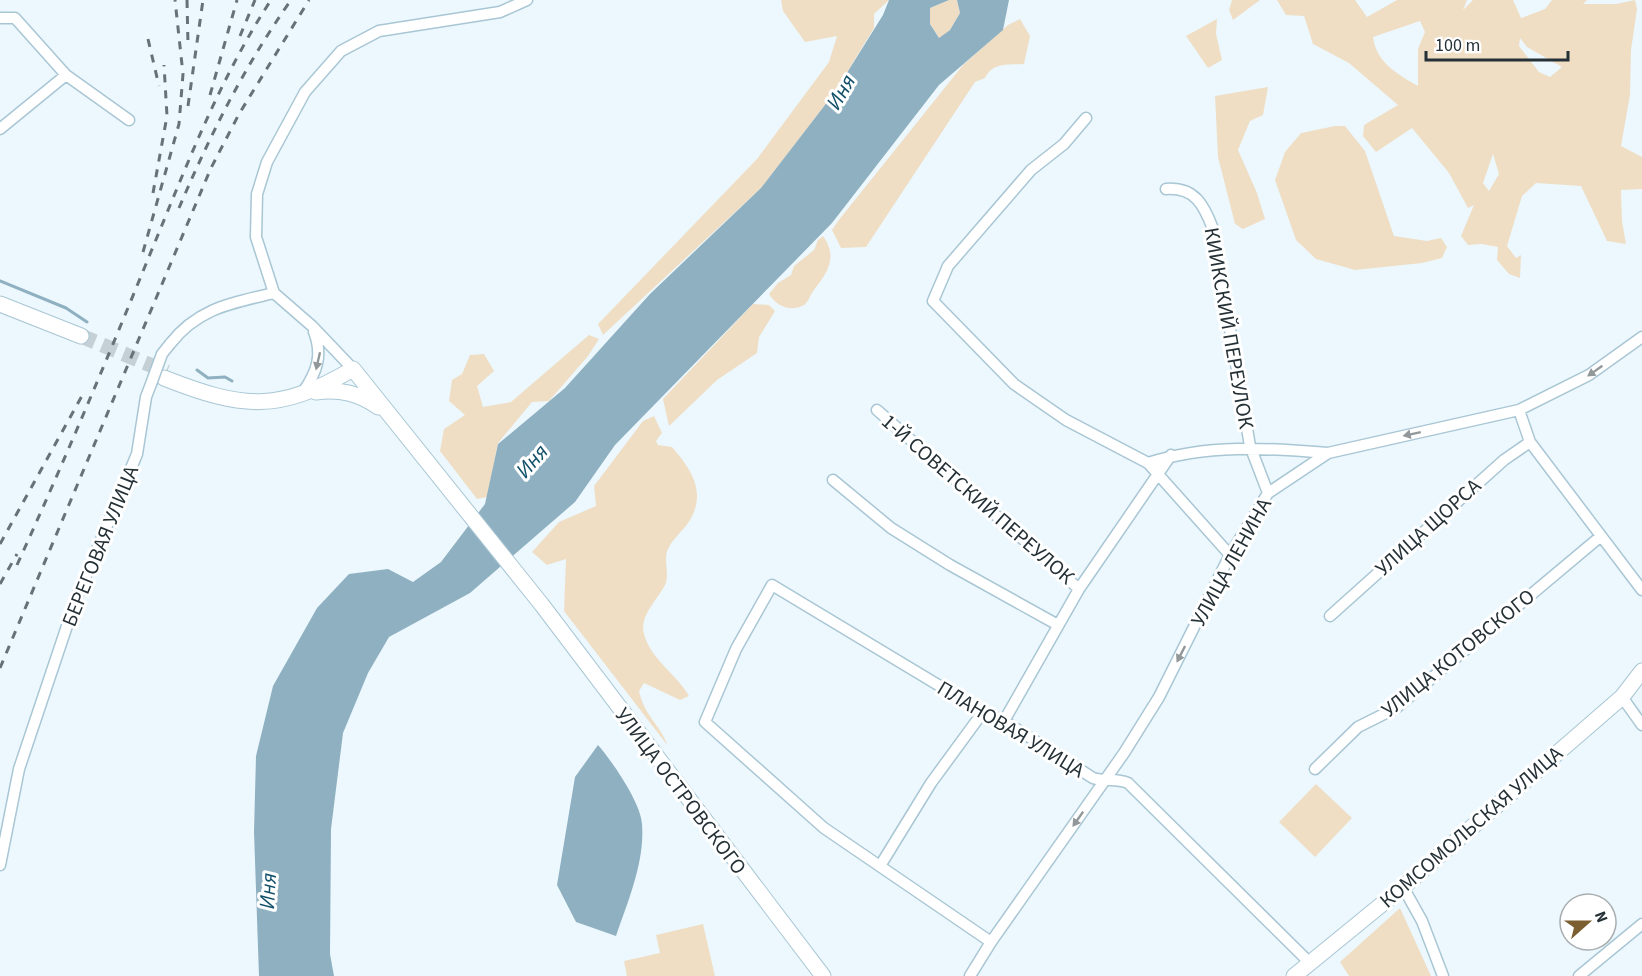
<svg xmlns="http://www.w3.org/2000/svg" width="1642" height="976" font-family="'Source Sans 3',sans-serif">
<rect width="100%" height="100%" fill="#ecf8fe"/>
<path fill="#efdec4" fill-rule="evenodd" d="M781,0H889L874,14V28L835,92L761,188L603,335L598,324L757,159L829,62L837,36L805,42L783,11Z
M949,0H957L960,13L950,30L939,38L930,24V8Z
M1232,0H1260L1233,20L1229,10Z
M1277,0H1355L1367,17L1397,0H1467L1463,10L1473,0H1513L1521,18L1545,9L1552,0H1587L1583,4H1616L1635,0L1637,9L1631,50L1630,95L1621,146L1642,157V189L1621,190L1622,221L1626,244L1607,241L1581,186L1536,183L1522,196L1507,246L1516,258L1521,255L1520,278L1509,274L1497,260L1498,247L1482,244L1468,245L1461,236L1474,205L1468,208L1449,173L1412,128L1376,152L1363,136L1364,125L1398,105L1349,63L1313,44L1304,16L1286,15ZM1420,21L1425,32L1418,49V86C1397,74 1376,62 1373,37ZM1520,38L1527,47L1562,67L1550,77L1539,72L1519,46ZM1493,154L1499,174L1489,191L1483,183Z
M1020,19L1030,36L1024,64C1007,65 993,62 985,78L975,82L866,247L841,248L832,230L838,221L963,65L1008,25Z
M1217,19L1216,34L1222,60L1208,68L1186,36Z
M1268,87L1263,115L1250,121L1238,150L1257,193L1265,219L1243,229L1235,224L1218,157L1215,96Z
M1335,126H1345L1365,151L1394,236L1427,241L1441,238L1447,247L1442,258L1422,263L1355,270L1316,259L1296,240L1275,180L1285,152L1301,133Z
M823,236C838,257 828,272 814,290C811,293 808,303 804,305C791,312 777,307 769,294L778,283L791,275L794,266L814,250L818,240Z
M753,304L769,305L775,311L759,337L757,353L717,380L669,426L663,399Z
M589,335L599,339L588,356L549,401L532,402L498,443L487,497L477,499L440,451L444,429L465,415L449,401L452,380L462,374L470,355L484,354L494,371L477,386L483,407L511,402Z
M654,416L662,433L656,441L658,445L672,447C690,468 707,491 690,520C684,530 673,538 668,549C663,559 670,575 665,585C658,599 639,616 644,634C651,660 676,673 689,696L680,700L644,683L639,691C645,717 659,723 668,746L564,611L566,559L547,565L532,552L559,522L596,506L594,486L643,421Z
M1316,784L1352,818L1315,857L1279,822Z
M1400,908L1431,976H1349L1340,962Z
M703,924L715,976H627L624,961L660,953L656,935Z"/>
<path fill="#8fb0c0" d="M889,0H949L930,8V24L939,38L950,30L960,13L957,0H1009L1003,30L939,85L832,223L615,445L575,502L470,593L389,637L368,673L343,733L331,829L330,954L334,976H259L254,832L256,756L273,686L317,608L349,574L388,569L413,582L441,562L485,504L498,444L565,388L650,294L761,188L835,92L883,15Z
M598,745C612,761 641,803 642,824C645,862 628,901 616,936L576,922L557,885L575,777Z"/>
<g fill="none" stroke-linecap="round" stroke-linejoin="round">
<path stroke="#8fb0c0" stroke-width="3" d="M0,281L66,308L87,322
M197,370L208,378L225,377L232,381"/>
<path stroke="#c4d0d6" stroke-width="15" stroke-dasharray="15 8" stroke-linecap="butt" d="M81,336L167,372"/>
<defs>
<path id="street" d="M0,18H15L66,75L129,120
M1086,118L1064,144L1031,170L948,266L933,301L1014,384L1066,420L1148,463L1230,555
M0,129L66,75
M1166,189C1195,187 1204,205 1213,229L1250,446L1268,493
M170,344C198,308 232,303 274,293
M353,369L312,326L274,293L256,237L257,194L267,162L305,92L341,51L379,31L500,12L527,0
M303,392C317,372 323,355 314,332
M877,410L1079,589
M1519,410L1530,442L1642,590
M1148,463C1207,444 1267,448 1328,453
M833,480L891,528L950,565L1058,625
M1330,616L1504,460L1530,442
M1622,697L1642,725
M1004,721L1079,589L1171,455
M1315,769L1358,727L1396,708L1601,536
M0,865L19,769L76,599L137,454L146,397L151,384
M880,866L931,783L983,712
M1403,887L1422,921L1443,976
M991,942L824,828L705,722L736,649L772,585L983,712L1004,721L1093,778C1105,782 1116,778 1128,783L1310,963
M970,976L991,942L1124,753L1159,697L1230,555L1268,493L1328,453L1519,410L1589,375L1642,337
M1579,976L1642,924"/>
<path id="secondary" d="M0,304L81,336
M164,378C243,409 278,413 353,369L542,605L823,976
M316,392C340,389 359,393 378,407
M1294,976L1403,887L1622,697L1642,671"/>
</defs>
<use href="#street" stroke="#a9c6d4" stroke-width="13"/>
<use href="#secondary" stroke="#a9c6d4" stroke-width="17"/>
<use href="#street" stroke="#fff" stroke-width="10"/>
<use href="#secondary" stroke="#fff" stroke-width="15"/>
<path stroke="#667278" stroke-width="3" stroke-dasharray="8 8" stroke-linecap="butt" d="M187,0L188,44
M240,36L255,0
M148,39L159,86
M210,95L237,0
M188,106L203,0
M153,193L167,116L164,65
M179,208C211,133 244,67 291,0
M143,252L179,124L183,74L175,0
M0,544L83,394
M17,565C63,464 106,362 148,259C185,170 218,81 271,0
M0,584L17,554
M0,668L211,168L239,114L309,0"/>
<defs>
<path id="street-bridge" d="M151,384L162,354L170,344"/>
</defs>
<use href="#street-bridge" stroke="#a9c6d4" stroke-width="13" stroke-linecap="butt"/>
<use href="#street-bridge" stroke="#fff" stroke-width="10"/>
</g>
<defs><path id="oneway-solid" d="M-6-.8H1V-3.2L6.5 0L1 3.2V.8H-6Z" transform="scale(1.5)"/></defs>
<g fill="#92989a">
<use href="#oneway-solid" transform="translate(318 361) rotate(103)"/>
<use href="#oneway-solid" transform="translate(1595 371) rotate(145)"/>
<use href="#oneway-solid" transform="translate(1412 434) rotate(168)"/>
<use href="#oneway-solid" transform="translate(1181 654) rotate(117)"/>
<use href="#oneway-solid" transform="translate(1078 819) rotate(125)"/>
</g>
<g text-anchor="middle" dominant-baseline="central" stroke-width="6" stroke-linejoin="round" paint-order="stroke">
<g font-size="21" fill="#253136" stroke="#fff">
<text transform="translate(1229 328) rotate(80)">КИИКСКИЙ ПЕРЕУЛОК</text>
<text transform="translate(978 499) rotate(41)">1-Й СОВЕТСКИЙ ПЕРЕУЛОК</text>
<text transform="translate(1428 527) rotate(-42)">УЛИЦА ЩОРСА</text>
<text transform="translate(100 546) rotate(-68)">БЕРЕГОВАЯ УЛИЦА</text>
<text transform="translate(1231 562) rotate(-61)">УЛИЦА ЛЕНИНА</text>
<text transform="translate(1458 653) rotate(-39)">УЛИЦА КОТОВСКОГО</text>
<text transform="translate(1011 729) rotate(31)">ПЛАНОВАЯ УЛИЦА</text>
<text transform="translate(681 791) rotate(53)">УЛИЦА ОСТРОВСКОГО</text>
<text transform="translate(1471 827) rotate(-41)">КОМСОМОЛЬСКАЯ УЛИЦА</text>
</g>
<g font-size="22" font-style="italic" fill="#115069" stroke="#fff">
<text transform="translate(841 92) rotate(-60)">Иня</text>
<text transform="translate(532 461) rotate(-49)">Иня</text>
<text transform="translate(268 891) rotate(-87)">Иня</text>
</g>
</g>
<g transform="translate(1588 922) rotate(69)"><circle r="28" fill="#ffffff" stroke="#a8adaf" stroke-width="1.5"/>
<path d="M0-4.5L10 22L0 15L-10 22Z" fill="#7b5f31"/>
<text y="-9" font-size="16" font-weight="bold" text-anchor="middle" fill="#253136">N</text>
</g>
<path d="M1426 51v9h142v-9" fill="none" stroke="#253136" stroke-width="3"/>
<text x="1435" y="51" font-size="18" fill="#253136" stroke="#ffffff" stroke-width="4.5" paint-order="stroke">100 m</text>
</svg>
